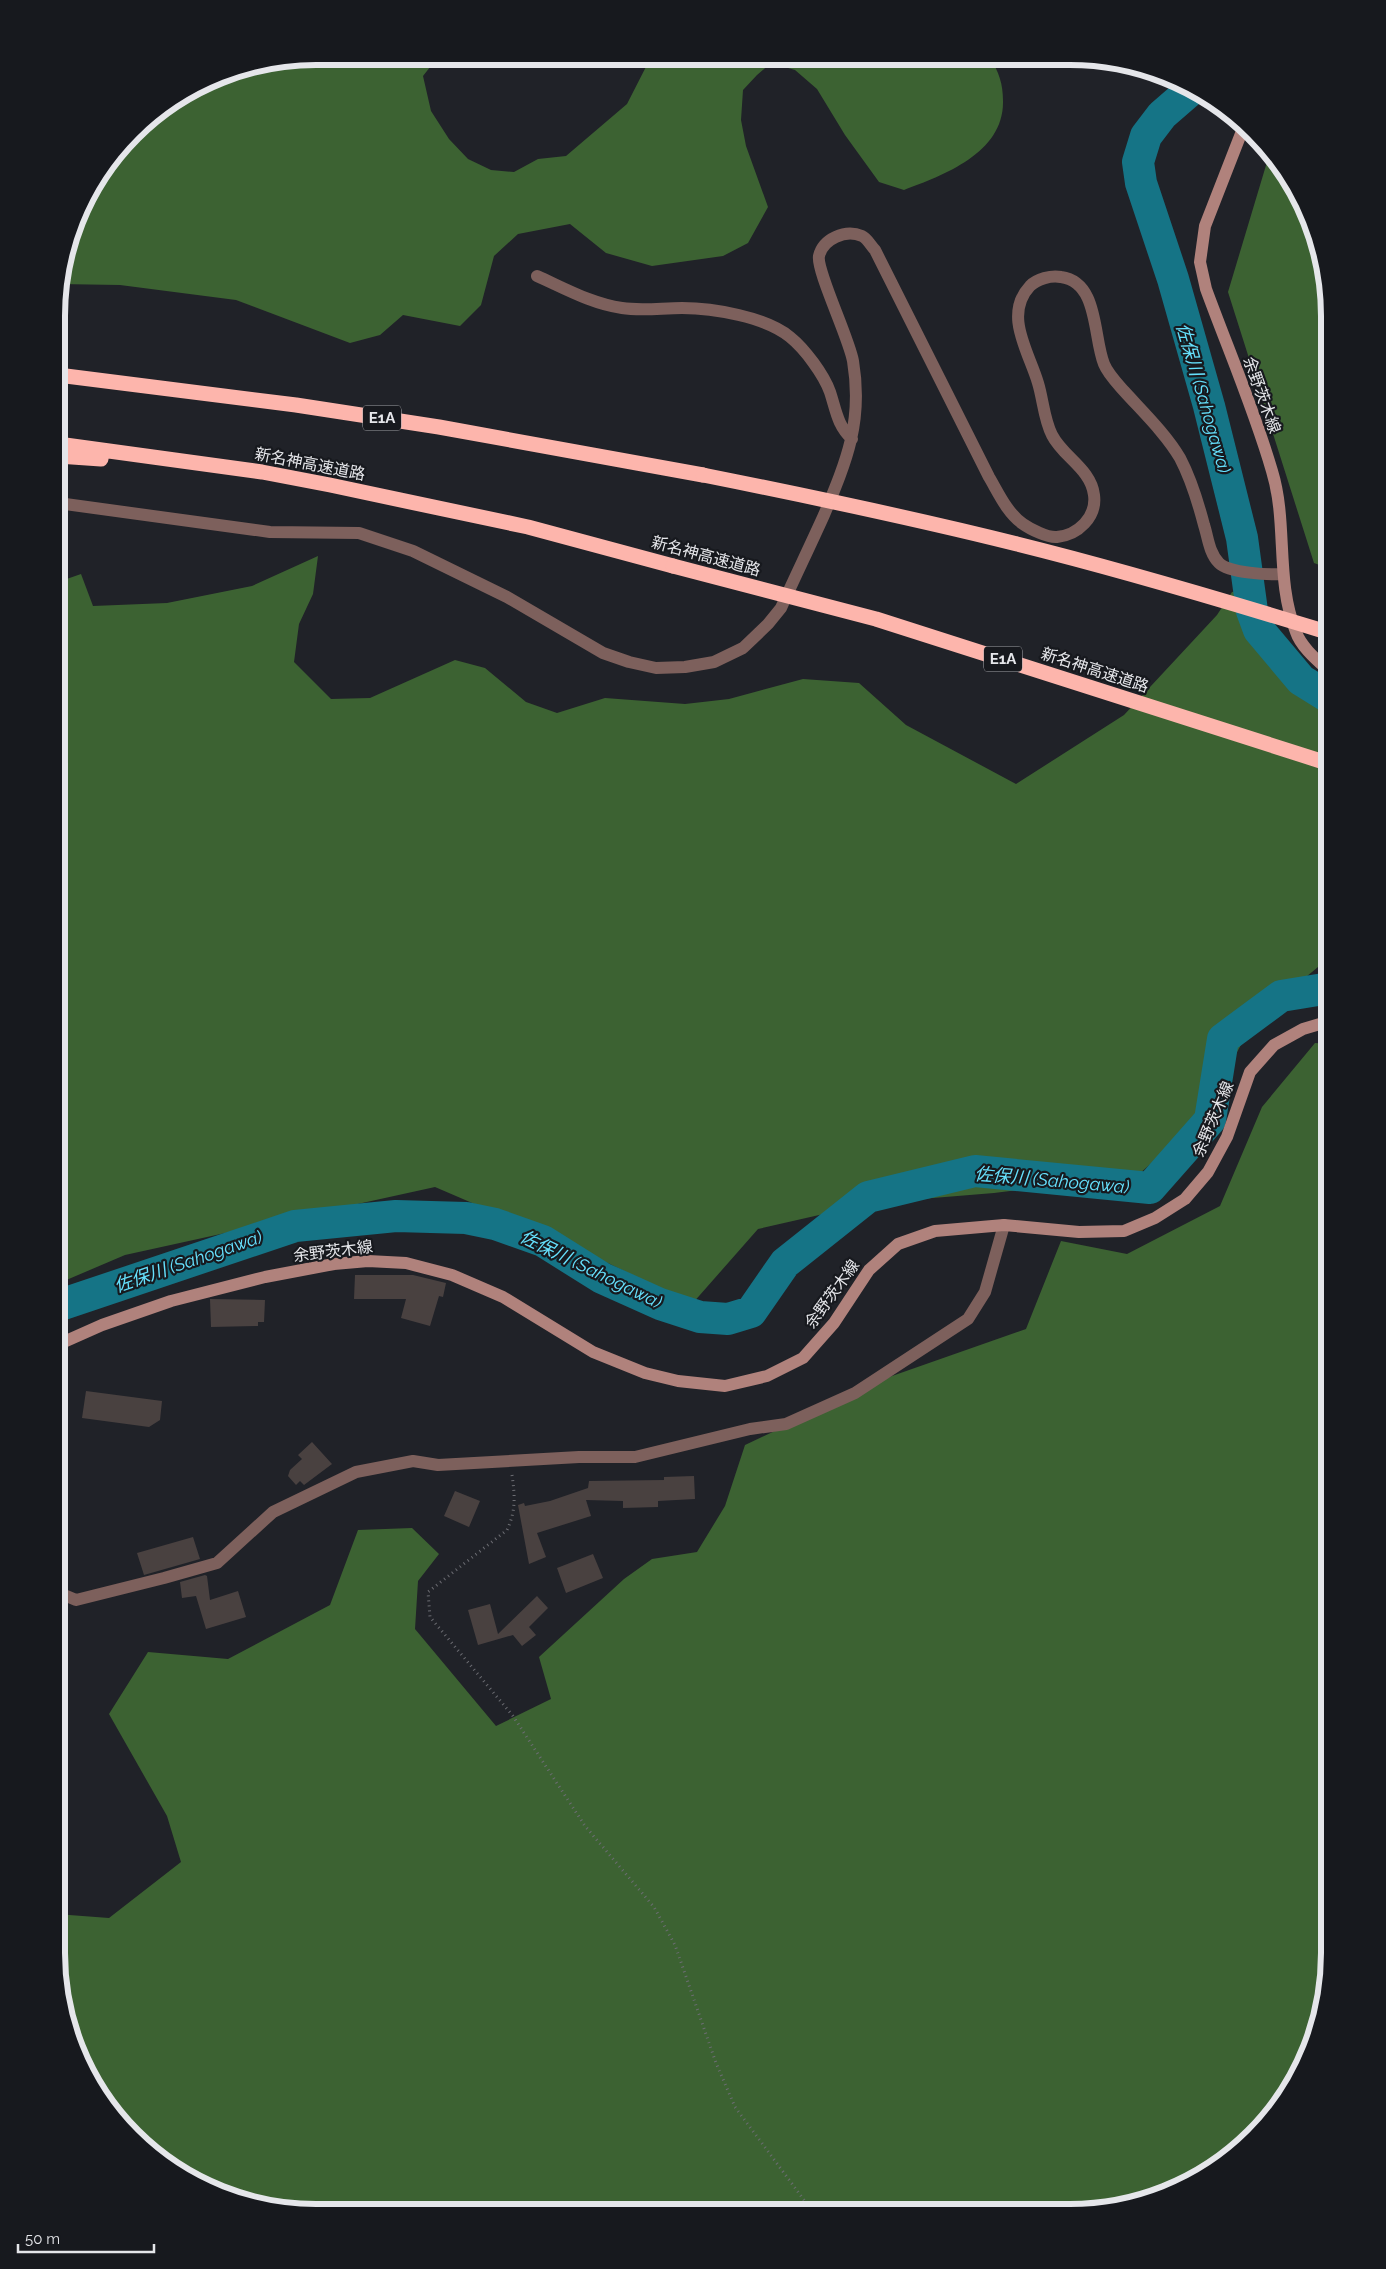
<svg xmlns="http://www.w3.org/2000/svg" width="1386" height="2269" font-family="Raleway,'Noto Sans JP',sans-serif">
<rect width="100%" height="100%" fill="#202228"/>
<path fill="#3c6232" d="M316,56L438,57L423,76L431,111L449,139L468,159L491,170L514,172L538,159L566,156L627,104L651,57L990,58C999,72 1003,84 1003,101C1004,153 944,175 904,190L879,182L845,135L817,89L795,70L771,63L757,75L743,90L741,120L746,146L768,207L748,243L723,256L652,266L606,253L570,224L518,234L494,256L481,305L460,326L403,315L380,335L350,343L236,300L120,285L58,284L83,201L145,121L217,76Z
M1270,152L1276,158L1310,217L1330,316V569L1314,563L1228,292Z
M318,556L313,594L299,624L294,662L331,699L370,698L455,660L485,668L526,702L557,713L605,698L685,704L729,699L803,679L859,683L906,725L1016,784L1124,715L1217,615L1232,592L1244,590L1253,642L1286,683L1323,712L1330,715V957L1306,977L1242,1043L1200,1120L1138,1175L994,1193L872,1203L758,1229L692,1304L577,1248L435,1187L125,1255L57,1284L58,582L81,574L93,606L167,603L252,586Z
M1315,1043L1329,1044V1970L1310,2052L1276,2111L1228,2159L1169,2193L1070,2213L283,2211L217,2193L158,2159L110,2111L76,2052L56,1953V1914L109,1918L181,1862L167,1816L109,1714L148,1652L228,1659L330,1605L358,1530L412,1528L439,1554L418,1581L415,1629L496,1726L551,1699L539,1657L624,1579L652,1559L697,1552L725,1506L745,1445L892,1376L1026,1329L1061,1241L1127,1254L1220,1206L1262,1107Z"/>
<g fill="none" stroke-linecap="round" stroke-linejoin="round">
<path stroke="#157486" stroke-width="32" d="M1192,89L1162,115L1146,136L1138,162L1141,183L1173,279L1209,406L1242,538L1252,611L1259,630L1301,680L1330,698
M57,1306L295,1226L396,1216L466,1218L495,1224L543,1241L602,1278L660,1304L700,1317L728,1319L751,1312L785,1263L868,1197L975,1171L1150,1188L1210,1120L1223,1039L1281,996L1330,988"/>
</g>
<path fill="#494140" d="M355,1275H413L446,1283L443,1297L439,1296L430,1326L401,1318L406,1299H354Z
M210,1299L265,1300L264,1322H258V1326L211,1327Z
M86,1391L162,1401L160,1420L149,1427L82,1418Z
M312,1442L332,1464L304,1485L300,1481L296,1485L288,1476L290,1470L302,1459L298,1455Z
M694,1476L695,1499L658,1501V1507L623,1508V1501L586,1500L591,1516L537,1533L546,1557L529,1564L518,1505L524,1503L525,1506L550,1501L588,1488L589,1481L664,1480V1477Z
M455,1491L480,1501L469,1527L444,1516Z
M193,1537L200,1559L144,1575L137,1553Z
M593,1554L603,1578L566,1593L557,1568Z
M205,1575L207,1576L210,1600L238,1591L246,1617L206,1629L196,1596L182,1598L180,1582Z
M537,1596L548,1608L529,1627L536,1635L522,1646L513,1635L478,1645L468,1610L490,1604L498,1634Z"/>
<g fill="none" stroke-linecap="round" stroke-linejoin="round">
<path stroke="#6c6d73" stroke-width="3" stroke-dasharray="1 4" stroke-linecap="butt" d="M512,1475C515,1496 516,1511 507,1530L428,1592L430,1617L513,1716L585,1826L654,1907L675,1945L716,2063L735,2107L813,2212"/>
<path stroke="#7d605c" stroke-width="12" d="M537,276C564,288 592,304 622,308C641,311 662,308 682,308C713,308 766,317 790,337C805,349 824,375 830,392C836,410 837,425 852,439
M58,503L270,532L359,533L413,551L507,597L603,653L629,662L656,668L685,667L714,662L743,648L768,624L781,608C795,577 810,546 824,515C847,460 863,421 853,361C849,338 816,270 819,256C823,239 845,229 862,236C867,238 871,246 875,250L989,477C998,492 1007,513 1023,524C1030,529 1048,538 1057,537C1078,535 1097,517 1094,495C1091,469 1063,457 1052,435C1044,420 1043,399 1038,383C1029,352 1003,315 1030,286C1037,279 1051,275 1061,277C1099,282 1093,337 1104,364C1108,374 1117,383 1124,391C1143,412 1166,434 1180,458C1191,479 1198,502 1204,525C1208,537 1209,553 1219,563C1229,573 1269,575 1283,574
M57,1592L76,1600L164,1578L217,1563L273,1512L356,1472L413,1461L438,1465L579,1457H635L750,1429L786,1424L855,1393L968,1319L985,1292L1004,1225"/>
<path stroke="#b0827c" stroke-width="12" d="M1244,126L1205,226L1200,262L1206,289C1228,349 1254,409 1272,471C1288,523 1275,580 1296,632C1301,647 1318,661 1330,672
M57,1345L102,1325L171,1301L265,1277L334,1264L368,1261L406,1263L452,1275L503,1297L593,1352L645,1373L678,1381L725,1386L767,1376L803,1358L834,1323L869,1270L898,1244L935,1231L1004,1225L1079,1232L1124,1231L1155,1218L1185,1199L1208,1172L1227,1137L1250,1072L1274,1045L1303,1029L1330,1021"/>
<path stroke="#fdb5ac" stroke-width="15" d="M58,375L296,405L439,427L703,475
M58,444L262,472L330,485L528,527L673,566
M58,456L101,459"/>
<path stroke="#fdb5ac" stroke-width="15" d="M703,475C808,496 913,518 1017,544C1122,570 1226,601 1330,633
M673,566L876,619L1330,764"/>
</g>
<g text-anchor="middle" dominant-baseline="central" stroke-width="4.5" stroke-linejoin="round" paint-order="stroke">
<g fill="#17191e" stroke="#a7a8ad" stroke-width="1">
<rect x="363" y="405.5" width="38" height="25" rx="4"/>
<rect x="984" y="646.5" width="38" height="25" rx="4"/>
</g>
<g font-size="15" font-weight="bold" fill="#e5e6ea">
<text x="382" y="418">E1A</text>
<text x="1003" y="659">E1A</text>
</g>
<g font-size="16" fill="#e5e6ea" stroke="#17191e">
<text transform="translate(1262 395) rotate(70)">余野茨木線</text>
<text transform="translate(310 464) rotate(11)">新名神高速道路</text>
<text transform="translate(706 556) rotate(15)">新名神高速道路</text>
<text transform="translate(1095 670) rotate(18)">新名神高速道路</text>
<text transform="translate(1213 1119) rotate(-67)">余野茨木線</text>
<text transform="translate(333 1251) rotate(-7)">余野茨木線</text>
<text transform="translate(832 1294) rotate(-54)">余野茨木線</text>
</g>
<g font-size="18" font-style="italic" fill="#66e1fd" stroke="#17191e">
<text transform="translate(1204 398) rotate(74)">佐保川 (Sahogawa)</text>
<text transform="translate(1052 1180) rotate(5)">佐保川 (Sahogawa)</text>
<text transform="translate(188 1261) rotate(-19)">佐保川 (Sahogawa)</text>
<text transform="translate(591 1269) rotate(26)">佐保川 (Sahogawa)</text>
</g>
</g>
<path d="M0 0H1386V2269H0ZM316 65H1070A251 251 0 0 1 1321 316V1953A251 251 0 0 1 1070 2204H316A251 251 0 0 1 65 1953V316A251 251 0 0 1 316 65Z" fill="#17191e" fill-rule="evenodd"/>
<path fill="none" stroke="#e5e6ea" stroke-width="6" d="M316 65H1070A251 251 0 0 1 1321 316V1953A251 251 0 0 1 1070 2204H316A251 251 0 0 1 65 1953V316A251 251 0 0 1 316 65Z"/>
<path d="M18 2244v8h136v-8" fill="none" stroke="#e5e6ea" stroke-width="2.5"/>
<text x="25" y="2244" font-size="15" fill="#e5e6ea" stroke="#17191e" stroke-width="4" paint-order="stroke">50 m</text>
</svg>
